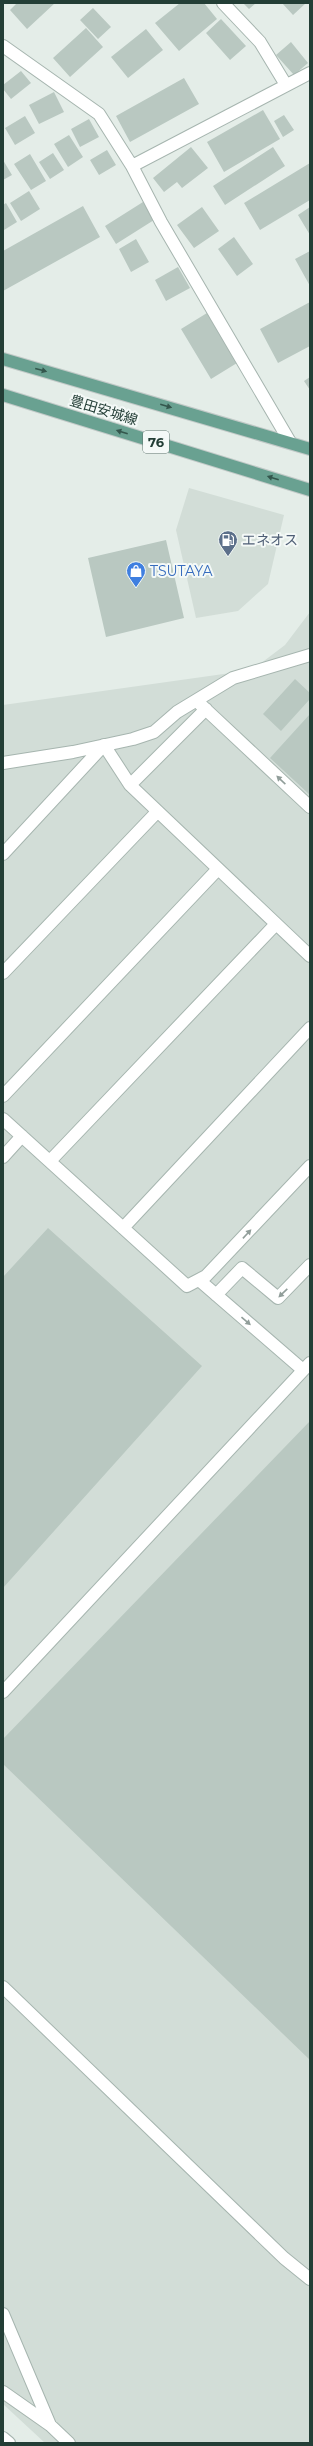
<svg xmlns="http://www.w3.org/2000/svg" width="313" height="2446" font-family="Montserrat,'Noto Sans JP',sans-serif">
<rect width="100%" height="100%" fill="#e4ede8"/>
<path fill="#d2ddd7" d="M189,488L284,515L268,584L238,611L196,618L176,530Z
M310,612V2443H45L3,2404V705L252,670L285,645Z"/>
<path fill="#b9c8c1" d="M17,3H55L27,29L10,10Z
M180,3H204L217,19L179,51L155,23Z
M243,3H256L249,9Z
M282,3H306L293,15Z
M93,8L111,27L98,39L80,20Z
M221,19L246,46L230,60L206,33Z
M86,28L103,47L70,77L53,58Z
M146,29L163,50L128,78L111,57Z
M291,42L308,63L294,75L276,55Z
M21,71L31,83L11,99L3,89V85Z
M184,78L199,104L130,142L116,116Z
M54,92L64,112L39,124L29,105Z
M263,110L280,139L224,172L207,142Z
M284,115L294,130L283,137L274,121Z
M25,116L35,133L15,145L5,128Z
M89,119L99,137L80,147L71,129Z
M69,135L83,157L68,167L54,144Z
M191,147L208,168L182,188L177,182L164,192L153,178Z
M273,147L285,166L225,205L213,186Z
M107,150L116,165L99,175L90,160Z
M53,153L64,170L50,179L39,162Z
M30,154L46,181L31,190L14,164Z
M3,160L12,175L3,180Z
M310,163V200L260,230L244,203Z
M29,191L40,209L21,221L10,203Z
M143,202L154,220L116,244L105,226Z
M6,203L17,222L4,230L3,205Z
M83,206L100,237L3,291V251Z
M202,207L219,231L194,248L177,225Z
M310,207V235L298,215Z
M234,237L253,264L237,276L218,249Z
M136,239L149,262L131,272L119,249Z
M310,251V286L295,259Z
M178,267L190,288L166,301L155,280Z
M310,302V346L278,363L260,329Z
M207,313L237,363L211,379L181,329Z
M310,377V390L304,381Z
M166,540L184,618L106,637L88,558Z
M295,679L310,693V699L281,731L263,714Z
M310,714V795L270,758Z
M48,1228L202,1366L3,1588V1277Z
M310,1421V2060L3,1764V1739Z"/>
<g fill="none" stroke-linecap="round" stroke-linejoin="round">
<defs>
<path id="minor" d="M223,3L260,42L286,85
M3,46L99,114L132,166
M290,442L161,222L132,166L310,73
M200,704L310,807
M206,709L130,785L310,956
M3,763L73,752L133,739L154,732L177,712L233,678L310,655
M3,854L104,745L130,785
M3,973L157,812
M3,1096L218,869
M3,1119L187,1286L206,1276L310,1166
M3,1157L22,1136
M50,1161L276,924
M123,1228L310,1028
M199,1280L303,1370
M216,1295L242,1268L278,1298L310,1265
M3,1692L310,1363
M3,1987L284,2258L310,2279
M3,2314L50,2425
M3,2392L50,2425L69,2443
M3,2438L9,2443"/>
<path id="major" d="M3,359L310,449
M3,395L310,490"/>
</defs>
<use href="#minor" stroke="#a6b5af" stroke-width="14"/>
<use href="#major" stroke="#c1c9c7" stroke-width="14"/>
<use href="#minor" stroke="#fff" stroke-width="12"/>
<use href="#major" stroke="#69a191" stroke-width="12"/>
</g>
<defs><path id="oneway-solid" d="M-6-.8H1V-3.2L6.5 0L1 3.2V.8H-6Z"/></defs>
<g fill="#34574d">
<use href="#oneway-solid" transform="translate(41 370) rotate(15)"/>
<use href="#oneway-solid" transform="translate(166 406) rotate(16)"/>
<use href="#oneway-solid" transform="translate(122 432) rotate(-163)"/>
<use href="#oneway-solid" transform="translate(273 478) rotate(-163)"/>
</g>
<g fill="#919e9a">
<use href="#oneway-solid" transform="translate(281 780) rotate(-137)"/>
<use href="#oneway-solid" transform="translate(247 1234) rotate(-47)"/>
<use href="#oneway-solid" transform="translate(283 1293) rotate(136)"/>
<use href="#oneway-solid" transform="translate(246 1321) rotate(41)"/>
</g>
<defs>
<symbol id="fuel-pin" viewBox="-11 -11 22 30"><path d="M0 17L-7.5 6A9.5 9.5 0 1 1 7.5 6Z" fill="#5c6f8a" stroke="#f4f9f7"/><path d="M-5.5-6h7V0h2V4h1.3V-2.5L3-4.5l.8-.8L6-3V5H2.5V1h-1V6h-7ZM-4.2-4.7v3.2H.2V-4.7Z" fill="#fff"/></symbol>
<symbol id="shop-pin" viewBox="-11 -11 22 30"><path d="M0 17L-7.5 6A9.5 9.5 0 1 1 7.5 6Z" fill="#3f7fe0" stroke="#f4f9f7"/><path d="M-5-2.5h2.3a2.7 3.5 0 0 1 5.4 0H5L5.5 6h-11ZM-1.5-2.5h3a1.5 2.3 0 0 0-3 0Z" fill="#fff"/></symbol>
</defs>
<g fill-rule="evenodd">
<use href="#fuel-pin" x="217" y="529" width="22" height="30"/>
<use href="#shop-pin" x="125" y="560" width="22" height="30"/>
</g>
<g text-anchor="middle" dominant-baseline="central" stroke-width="4" stroke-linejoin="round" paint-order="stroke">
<rect fill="#f4f9f7" stroke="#627670" stroke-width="1" x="143" y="431" width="26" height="22" rx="3"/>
<g font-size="13" font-weight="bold" fill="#233e36">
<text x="156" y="442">76</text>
</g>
<g font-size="14" fill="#233e36" stroke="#f4f9f7">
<text transform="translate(104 410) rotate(17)">豊田安城線</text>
</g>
<g font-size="14" fill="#4e5e75" stroke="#f4f9f7" text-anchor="start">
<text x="242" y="540">エネオス</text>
</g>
<g font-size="14" fill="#366cbe" stroke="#f4f9f7" text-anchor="start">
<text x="150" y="571">TSUTAYA</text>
</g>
</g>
<rect width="313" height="2446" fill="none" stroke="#233e36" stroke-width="8"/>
</svg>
